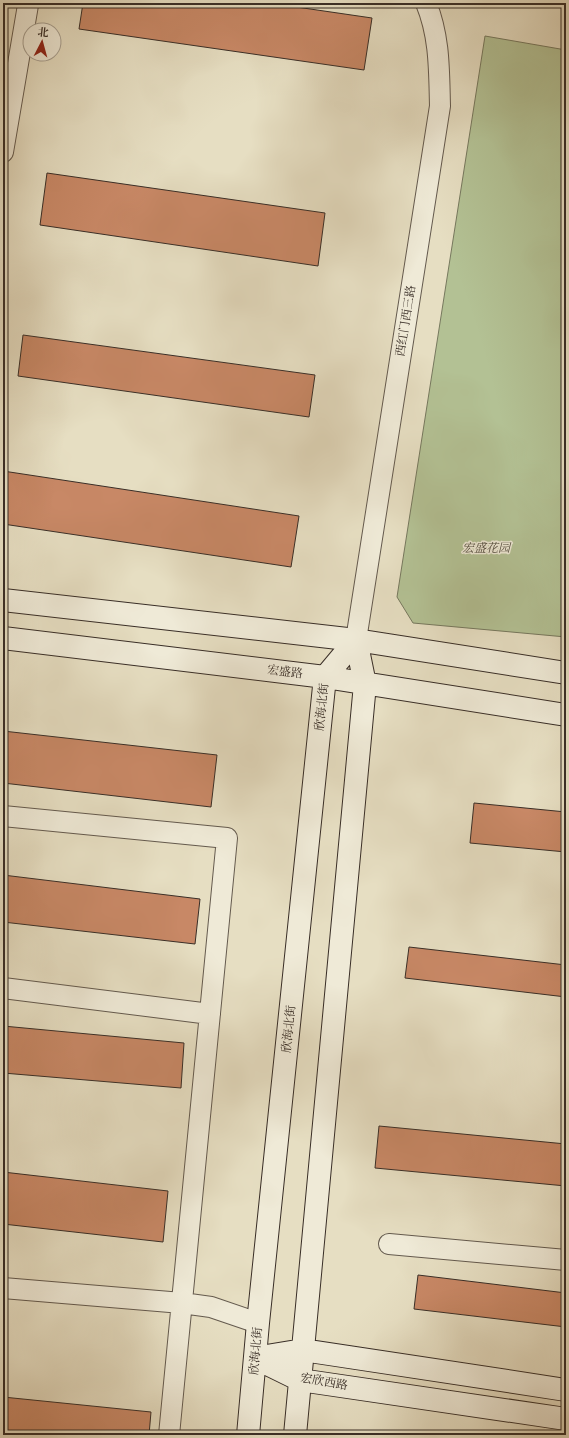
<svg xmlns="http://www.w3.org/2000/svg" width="569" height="1438" font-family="'Libre Bodoni','Noto Serif SC',serif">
<rect width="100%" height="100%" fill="#e6dec2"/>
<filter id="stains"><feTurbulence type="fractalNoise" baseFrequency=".005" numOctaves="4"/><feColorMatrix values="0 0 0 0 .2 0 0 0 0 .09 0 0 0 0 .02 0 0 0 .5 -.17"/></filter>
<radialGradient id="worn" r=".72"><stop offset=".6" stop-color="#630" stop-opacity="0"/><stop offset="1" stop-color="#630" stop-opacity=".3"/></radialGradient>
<path fill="#b3c194" stroke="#76785e" d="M485,36L566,50V637L413,623L397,597Z"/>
<path fill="#c88866" stroke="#392e27" d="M83,3H269L372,18L364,70L79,29Z
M47,173L325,213L318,266L40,225Z
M23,335L315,375L309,417L18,376Z
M3,471L299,516L291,567L3,524Z
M3,731L217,755L211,807L3,783Z
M474,803L566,812V852L470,843Z
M3,875L200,899L195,944L3,922Z
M409,947L566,965V997L405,978Z
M3,1026L184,1043L181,1088L3,1073Z
M379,1126L566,1144V1186L375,1168Z
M3,1172L168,1191L163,1242L3,1224Z
M418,1275L566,1293V1327L414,1309Z
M3,1397L151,1412L149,1435H3Z"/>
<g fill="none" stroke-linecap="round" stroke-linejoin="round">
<defs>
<path id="street" d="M3,152L28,5L27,3
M356,640L440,106C439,71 440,37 426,3
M3,816L227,838L169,1435
M3,988L210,1014
M389,1244L566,1260
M3,1288L182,1303L211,1307L258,1323"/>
<path id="secondary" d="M3,600L356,640L566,673
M3,638L325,677L566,715
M255,1358L300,1380L566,1419
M255,1358L303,1350L566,1390
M248,1435L258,1323L325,677L356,640
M295,1435L365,684L356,640"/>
</defs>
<use href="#street" stroke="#645a4e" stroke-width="22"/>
<use href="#secondary" stroke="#392e27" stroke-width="24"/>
<use href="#street" stroke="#efead7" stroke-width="20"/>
<use href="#secondary" stroke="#efead7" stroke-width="22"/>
</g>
<g text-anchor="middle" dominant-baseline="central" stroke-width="3" stroke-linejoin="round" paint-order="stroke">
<g font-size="12" fill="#392e27" stroke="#efead7">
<text transform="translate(406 321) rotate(-81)">西红门西三路</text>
<text transform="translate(285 672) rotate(7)">宏盛路</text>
<text transform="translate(322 707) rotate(-84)">欣海北街</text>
<text transform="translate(289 1029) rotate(-84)">欣海北街</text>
<text transform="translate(256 1351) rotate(-85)">欣海北街</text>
<text transform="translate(324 1382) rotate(10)">宏欣西路</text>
</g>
<g font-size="12" font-style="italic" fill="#514b3d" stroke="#efead7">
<text x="486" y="548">宏盛花园</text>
</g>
</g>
<rect width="569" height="1438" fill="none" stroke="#e6dec2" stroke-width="16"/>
<rect x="4" y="4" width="561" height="1430" fill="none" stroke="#392e27" stroke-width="2"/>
<rect x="8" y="8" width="553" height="1422" fill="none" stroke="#392e27"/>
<g transform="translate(42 42) rotate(6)"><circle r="19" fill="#efead7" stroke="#a69f91"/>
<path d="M0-3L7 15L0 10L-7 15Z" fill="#8f2418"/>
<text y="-6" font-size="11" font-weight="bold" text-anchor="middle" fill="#392e27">北</text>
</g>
<rect width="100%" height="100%" filter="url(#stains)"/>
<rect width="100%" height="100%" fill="url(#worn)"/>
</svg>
